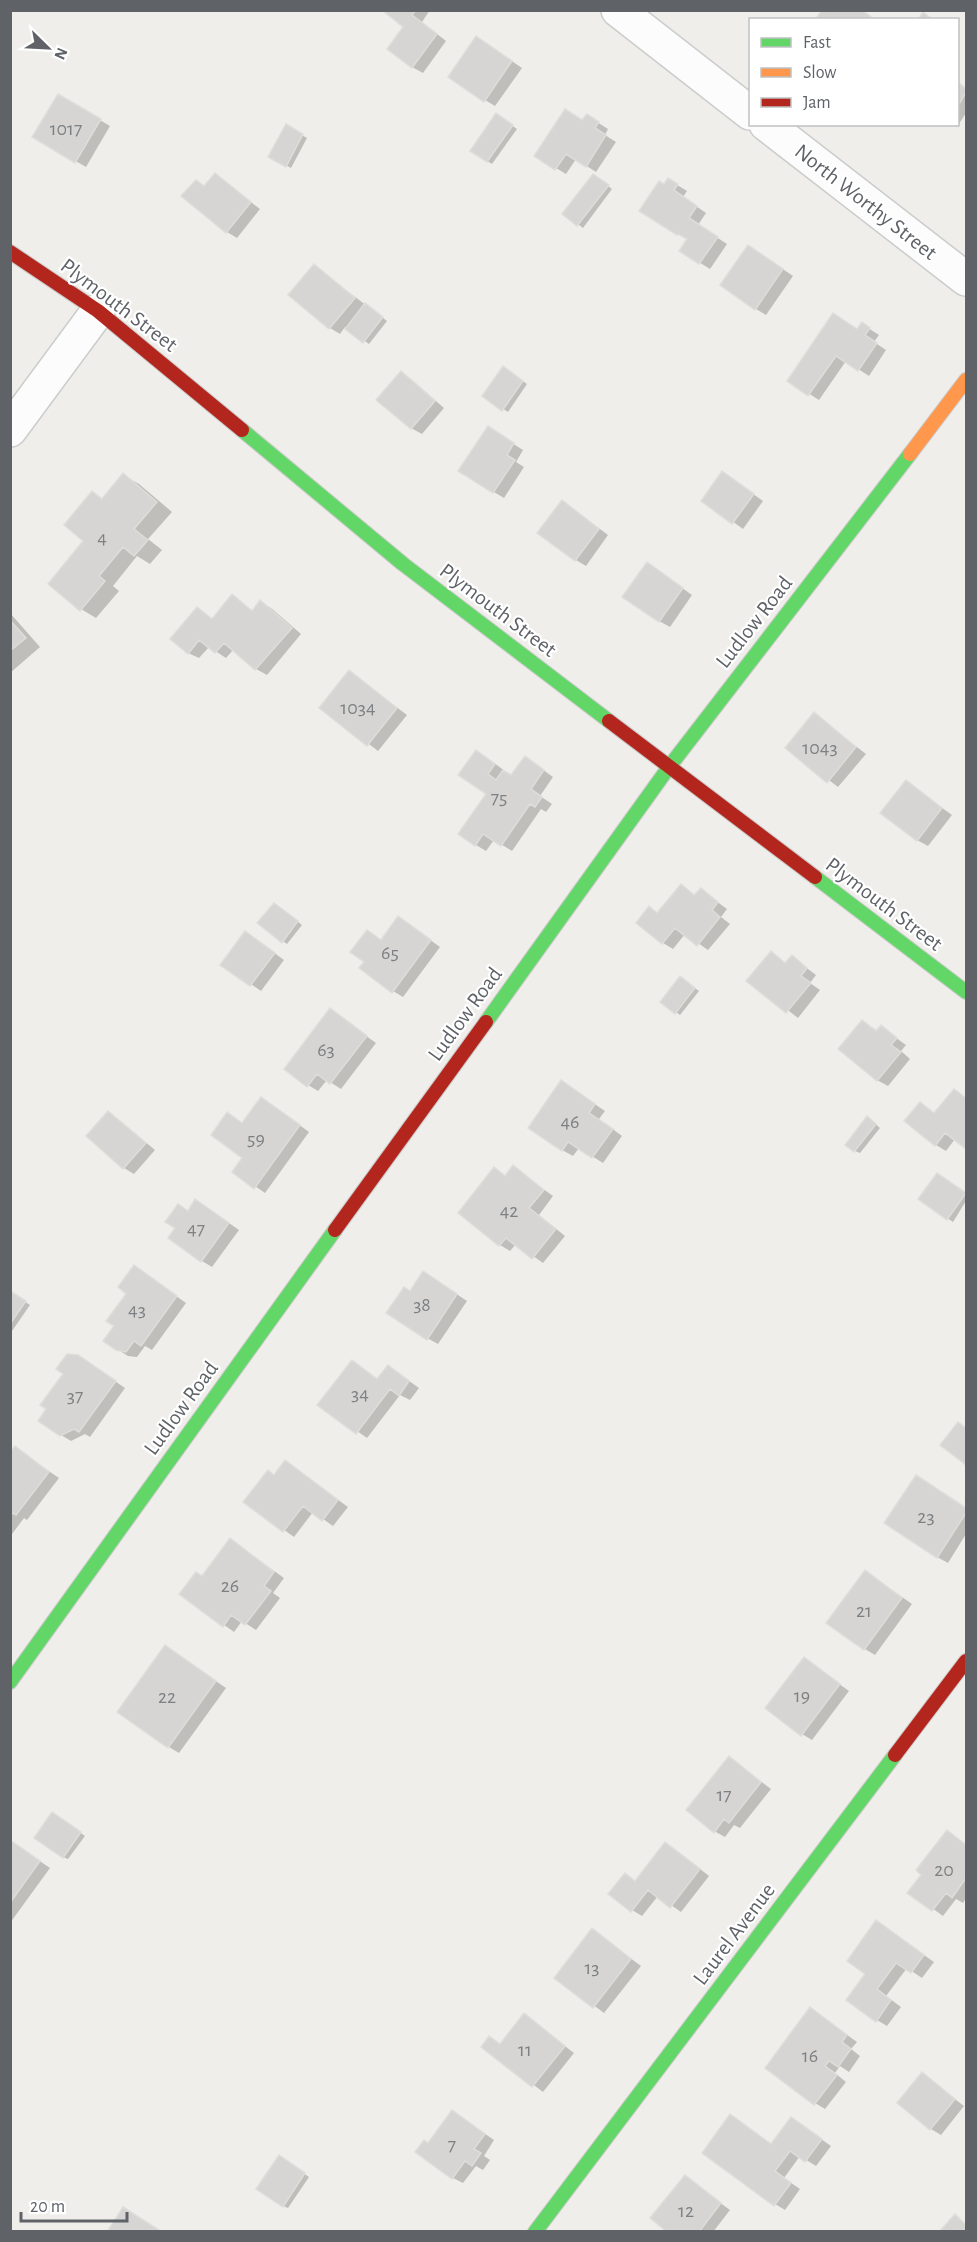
<svg xmlns="http://www.w3.org/2000/svg" width="977" height="2242" font-family="'Alegreya Sans',sans-serif">
<rect width="100%" height="100%" fill="#efeeea"/>
<path fill="#0003" d="M385,10H430L422,22L446,41L423,73L412,67L406,26Z
M487,44L522,68L495,106L485,100Z
M958,83L966,89V113L957,127L953,124H958Z
M59,96L110,126L86,167L34,137Z
M501,118L517,129L492,164L487,161Z
M583,122H597L608,129L605,135L616,142L596,172L576,159L566,174L556,168Z
M286,126L307,138L291,168L270,157Z
M215,175L260,209L237,238L227,232L205,187Z
M598,178L612,189L583,228L564,214Z
M669,180L687,191L683,197L706,213L698,225L727,244L710,269L681,251L688,240L678,234L664,185Z
M759,253L793,276L766,315L756,309Z
M314,266L387,321L369,344L345,327L340,334L330,328Z
M862,324L879,335L874,342L886,350L869,376L846,361L819,400L789,381L858,330Z
M508,371L527,384L508,412L484,396Z
M401,373L411,379L444,408L422,434L411,428Z
M498,434L523,450L516,462L524,467L504,498L494,492Z
M123,475L139,484L172,512L148,539L162,550L150,564L137,556L113,586L119,591L96,618L81,609L85,541L92,493L103,500Z
M732,479L763,501L743,529L703,500Z
M572,508L608,535L586,566L576,560Z
M657,570L692,595L670,627L659,621Z
M233,596L253,611L260,602L271,608L301,634L267,675L256,669L234,649L226,658L209,647L199,658L188,653L197,609L213,619Z
M10,613L40,647L10,673Z
M350,672L407,715L378,751L322,708Z
M814,714L866,754L838,787L787,748Z
M487,758L512,776L535,764L553,777L540,796L552,804L546,812L541,809L512,851L494,840L486,851L476,845L488,794Z
M906,782L952,815L928,846L917,840Z
M682,886L696,896L701,890L727,909L721,917L730,924L708,950L685,934L673,949L663,943L649,908L659,914Z
M279,907L302,925L287,944L283,941Z
M408,924L440,947L403,997L393,991L382,941Z
M255,939L284,960L261,991L222,964Z
M771,953L787,964L792,957L816,975L810,983L820,990L798,1018L749,980Z
M685,981L699,991L680,1015L676,1012Z
M330,1010L376,1043L341,1089L327,1080L318,1091L308,1085Z
M863,1022L878,1031L881,1027L906,1045L901,1051L910,1059L888,1086L877,1080Z
M562,1082L605,1111L599,1119L622,1136L603,1163L579,1148L573,1156L562,1150Z
M954,1090L966,1098V1147L955,1139L946,1151L936,1145L920,1104L936,1114Z
M272,1105L309,1132L265,1193L234,1172L244,1158L243,1124Z
M108,1113L118,1119L155,1150L134,1174L124,1168L88,1136Z
M872,1121L880,1128L860,1153L855,1151Z
M513,1167L553,1196L539,1215L565,1236L543,1263L516,1244L510,1251L500,1245L460,1213L495,1169L506,1176Z
M942,1177L966,1195V1201L953,1222L920,1199Z
M206,1207L239,1230L212,1267L202,1261Z
M135,1267L186,1303L152,1350L145,1346L137,1357L128,1356L117,1349L116,1326L128,1293Z
M434,1279L467,1301L438,1344L427,1338L410,1292Z
M10,1292L30,1305L12,1331L10,1330Z
M78,1356L125,1388L90,1437L85,1434L71,1441L61,1435Z
M362,1368L379,1380L398,1373L419,1388L410,1400L400,1395L367,1438L320,1405Z
M15,1448L59,1478L27,1520L24,1518L12,1534L10,1533V1454Z
M286,1462L348,1507L333,1526L313,1512L294,1537L245,1502L275,1476Z
M927,1483L966,1509V1534L948,1563L937,1557Z
M231,1540L284,1578L273,1593L280,1598L256,1630L242,1621L234,1632L181,1594L203,1577Z
M875,1578L912,1604L875,1655L865,1649Z
M166,1647L226,1688L179,1753L169,1747Z
M804,1659L849,1691L812,1740L802,1734Z
M730,1758L771,1789L740,1828L734,1825L725,1837L714,1831Z
M57,1816L85,1836L68,1859L63,1857Z
M947,1832L966,1845V1898L963,1903L956,1899L943,1916L910,1892L923,1874Z
M10,1841L50,1868L10,1923Z
M676,1850L709,1876L681,1912L658,1896L642,1916L632,1910L625,1875L636,1882Z
M877,1922L934,1962L922,1978L907,1968L886,1996L901,2007L887,2026L877,2020L867,1974Z
M592,1930L641,1966L604,2013L556,1977Z
M811,2009L857,2042L851,2049L860,2056L849,2072L840,2066L835,2073L846,2082L825,2109L815,2103Z
M524,2015L574,2053L543,2092L483,2046L501,2045Z
M922,2074L964,2106L941,2135L931,2129Z
M453,2112L494,2140L484,2156L490,2160L483,2170L476,2166L463,2183L453,2178L428,2145Z
M730,2116L772,2145L801,2125L831,2146L816,2166L800,2156L784,2178L800,2189L785,2210L775,2204Z
M284,2160L309,2177L288,2208L283,2206Z
M685,2177L730,2210L713,2232H670Z"/>
<path fill="#d6d5d3" stroke="#deddd9" stroke-width="1.5" d="M382,10H416L412,15L437,34L412,68L387,49L403,27Z
M822,10H862L875,20H815Z
M923,12L933,20H918Z
M476,36L512,61L484,102L448,77Z
M958,82L966,89V92L958,106Z
M58,94L101,119L75,163L32,137Z
M565,109L582,120L587,114L599,122L595,128L606,135L586,167L566,154L555,170L534,156Z
M496,113L513,125L487,162L470,151Z
M286,124L303,134L286,167L268,157Z
M215,173L251,202L226,233L181,196L196,180L204,186Z
M593,174L609,185L577,226L562,214Z
M668,178L678,184L674,190L697,206L689,218L718,237L699,264L679,251L687,239L678,234L677,235L639,211L659,181L664,184Z
M748,245L783,269L755,310L720,285Z
M314,264L355,298L329,329L288,295Z
M365,303L383,317L363,343L345,329Z
M833,313L857,329L862,322L870,328L865,335L877,343L858,371L836,356L808,396L787,381Z
M503,366L523,381L502,411L482,396Z
M401,371L435,401L411,429L376,400Z
M488,426L514,443L507,455L515,460L493,493L458,471Z
M722,471L754,494L732,524L701,501Z
M123,473L157,502L134,529L148,540L134,556L123,547L99,576L105,581L80,611L48,584L83,541L64,525L92,491L102,499Z
M562,500L599,529L575,561L537,533Z
M647,562L683,588L659,622L622,597Z
M232,594L252,611L260,600L292,628L255,670L224,643L215,653L199,640L188,654L170,639L197,607L212,619Z
M10,620L26,638L10,651Z
M349,670L397,708L367,746L319,708Z
M814,712L856,747L827,783L785,748Z
M476,750L495,764L488,774L496,780L503,770L511,775L525,756L544,770L531,789L542,797L535,807L530,804L501,846L483,834L475,846L458,834L486,794L458,775Z
M906,780L942,808L917,841L880,813Z
M681,884L694,895L701,888L718,902L712,910L720,917L697,946L675,928L662,944L636,923L649,906L657,913Z
M274,903L298,921L282,943L257,923Z
M398,916L431,940L392,993L359,968L364,962L350,952L367,930L381,940Z
M245,931L275,953L250,986L220,965Z
M771,951L785,963L792,955L807,968L801,976L811,983L786,1013L746,981Z
M680,976L695,988L675,1014L660,1002Z
M330,1008L367,1036L330,1084L317,1074L307,1087L284,1069Z
M862,1020L876,1031L881,1025L897,1038L891,1045L901,1052L877,1081L838,1049Z
M561,1080L595,1104L589,1113L613,1129L592,1158L568,1142L562,1151L528,1128Z
M954,1089L966,1098V1149L945,1133L935,1146L904,1121L920,1102L934,1113Z
M261,1097L300,1125L254,1189L232,1172L242,1158L211,1135L227,1112L242,1123Z
M108,1111L146,1143L123,1169L86,1136Z
M867,1116L876,1124L854,1152L845,1145Z
M513,1165L544,1190L529,1208L556,1229L532,1259L506,1238L499,1246L458,1213L494,1167L505,1176Z
M937,1173L966,1193L947,1220L918,1199Z
M195,1199L229,1223L201,1262L168,1238L175,1228L165,1222L178,1204L188,1211Z
M134,1265L177,1296L141,1346L134,1341L126,1352L116,1350L103,1341L114,1326L106,1321L126,1294L118,1287Z
M423,1271L457,1294L427,1340L386,1313L404,1287L410,1291Z
M10,1291L26,1301L10,1324Z
M67,1354L78,1355L116,1381L79,1432L74,1429L60,1436L38,1421L46,1409L40,1405L63,1374L56,1369Z
M352,1360L377,1379L388,1365L409,1381L399,1396L390,1389L356,1434L317,1405Z
M958,1422L966,1428V1465L940,1445Z
M15,1446L49,1472L16,1515L13,1513L10,1516V1452Z
M285,1460L338,1500L322,1521L303,1506L283,1532L243,1502L268,1470L274,1475Z
M916,1475L966,1508V1513L937,1558L884,1523Z
M230,1538L274,1572L264,1586L271,1591L245,1625L231,1615L223,1627L179,1594L196,1572L202,1576Z
M865,1570L902,1598L864,1650L826,1623Z
M165,1645L216,1681L168,1748L117,1712Z
M804,1657L840,1684L801,1736L765,1708Z
M729,1756L761,1782L729,1823L724,1819L714,1833L686,1810Z
M52,1812L81,1832L63,1858L34,1838Z
M947,1830L966,1845V1878L952,1898L946,1893L932,1911L907,1893L921,1875L916,1870Z
M10,1840L40,1861L10,1903Z
M665,1842L700,1869L670,1908L648,1890L631,1912L608,1894L625,1873L635,1881Z
M876,1920L924,1955L911,1973L896,1963L877,1989L891,2000L876,2022L846,2000L865,1974L847,1961Z
M592,1928L631,1959L593,2008L554,1978Z
M810,2007L847,2035L842,2042L851,2049L838,2067L829,2061L825,2066L837,2075L814,2105L765,2068Z
M524,2013L565,2046L532,2087L481,2047L489,2036L500,2044Z
M922,2072L955,2099L930,2130L897,2103Z
M452,2110L485,2134L474,2149L481,2153L472,2166L465,2161L452,2179L415,2152L424,2140L428,2143Z
M730,2114L771,2144L791,2117L822,2139L805,2162L790,2151L775,2171L791,2183L774,2206L702,2153Z
M279,2155L305,2173L283,2207L256,2189Z
M685,2175L721,2203L699,2232H667L650,2218Z
M123,2207L162,2232H107Z
M955,2214L966,2225V2232H939Z"/>
<g fill="none" stroke-linecap="round" stroke-linejoin="round">
<defs>
<path id="street" d="M618,10L750,113
M766,124L966,279
M10,430L98,311"/>
<path id="fast" d="M242,430L403,564L609,721
M815,877L966,992
M486,1022L669,767L910,454
M10,1682L335,1230
M535,2232L895,1755"/>
<path id="slow" d="M910,454L966,380"/>
<path id="jam" d="M10,252L98,311L242,430
M609,721L815,877
M335,1230L486,1022
M895,1755L966,1661"/>
</defs>
<use href="#street" stroke="#cbcccc" stroke-width="36"/>
<use href="#fast" stroke="#cacacb" stroke-width="16"/>
<use href="#slow" stroke="#cacacb" stroke-width="16"/>
<use href="#jam" stroke="#cacacb" stroke-width="16"/>
<use href="#street" stroke="#fdfcfc" stroke-width="33"/>
<use href="#fast" stroke="#63d668" stroke-width="14"/>
<use href="#slow" stroke="#ff974d" stroke-width="14"/>
<use href="#jam" stroke="#b3261e" stroke-width="14"/>
</g>
<g text-anchor="middle" dominant-baseline="central" stroke-width="4.5" stroke-linejoin="round" paint-order="stroke">
<g font-size="20" fill="#7e8184">
<text x="66" y="129">1017</text>
<text x="102" y="538">4</text>
<text x="358" y="708">1034</text>
<text x="820" y="748">1043</text>
<text x="499" y="798">75</text>
<text x="390" y="953">65</text>
<text x="326" y="1050">63</text>
<text x="570" y="1122">46</text>
<text x="256" y="1139">59</text>
<text x="509" y="1211">42</text>
<text x="196" y="1229">47</text>
<text x="422" y="1305">38</text>
<text x="137" y="1310">43</text>
<text x="360" y="1394">34</text>
<text x="75" y="1396">37</text>
<text x="926" y="1517">23</text>
<text x="230" y="1586">26</text>
<text x="864" y="1611">21</text>
<text x="802" y="1696">19</text>
<text x="167" y="1697">22</text>
<text x="724" y="1795">17</text>
<text x="944" y="1870">20</text>
<text x="592" y="1968">13</text>
<text x="525" y="2050">11</text>
<text x="810" y="2056">16</text>
<text x="452" y="2145">7</text>
<text x="686" y="2211">12</text>
</g>
<g font-size="22" fill="#5f6368" stroke="#fff">
<text transform="translate(866 202) rotate(38)">North Worthy Street</text>
<text transform="translate(119 305) rotate(37)">Plymouth Street</text>
<text transform="translate(498 610) rotate(37)">Plymouth Street</text>
<text transform="translate(754 622) rotate(-52)">Ludlow Road</text>
<text transform="translate(884 904) rotate(37)">Plymouth Street</text>
<text transform="translate(465 1014) rotate(-54)">Ludlow Road</text>
<text transform="translate(181 1408) rotate(-54)">Ludlow Road</text>
<text transform="translate(734 1934) rotate(-53)">Laurel Avenue</text>
</g>
</g>
<rect width="977" height="2242" fill="none" stroke="#5f6368" stroke-width="24"/>
<rect x="749" y="18" width="210" height="108" fill="#ffffff" stroke="#bfc1c3" stroke-width="1.5"/>
<rect x="761" y="38" width="30" height="9" fill="#63d668" stroke="#bfc1c3" stroke-width="1.5"/>
<text x="803" y="48" font-size="18" fill="#5f6368">Fast</text>
<rect x="761" y="68" width="30" height="9" fill="#ff974d" stroke="#bfc1c3" stroke-width="1.5"/>
<text x="803" y="78" font-size="18" fill="#5f6368">Slow</text>
<rect x="761" y="98" width="30" height="9" fill="#b3261e" stroke="#bfc1c3" stroke-width="1.5"/>
<text x="803" y="108" font-size="18" fill="#5f6368">Jam</text>
<g transform="translate(48 48) rotate(114)" stroke="#ffffff" stroke-width="4.5" paint-order="stroke">
<path d="M0-4.5L10 22L0 15L-10 22Z" fill="#5f6368"/>
<text y="-9" font-size="16" font-weight="bold" text-anchor="middle" fill="#5f6368">N</text>
</g>
<path d="M21 2212v9h106v-9" fill="none" stroke="#5f6368" stroke-width="3"/>
<text x="30" y="2212" font-size="18" fill="#5f6368" stroke="#ffffff" stroke-width="4.5" paint-order="stroke">20 m</text>
</svg>
